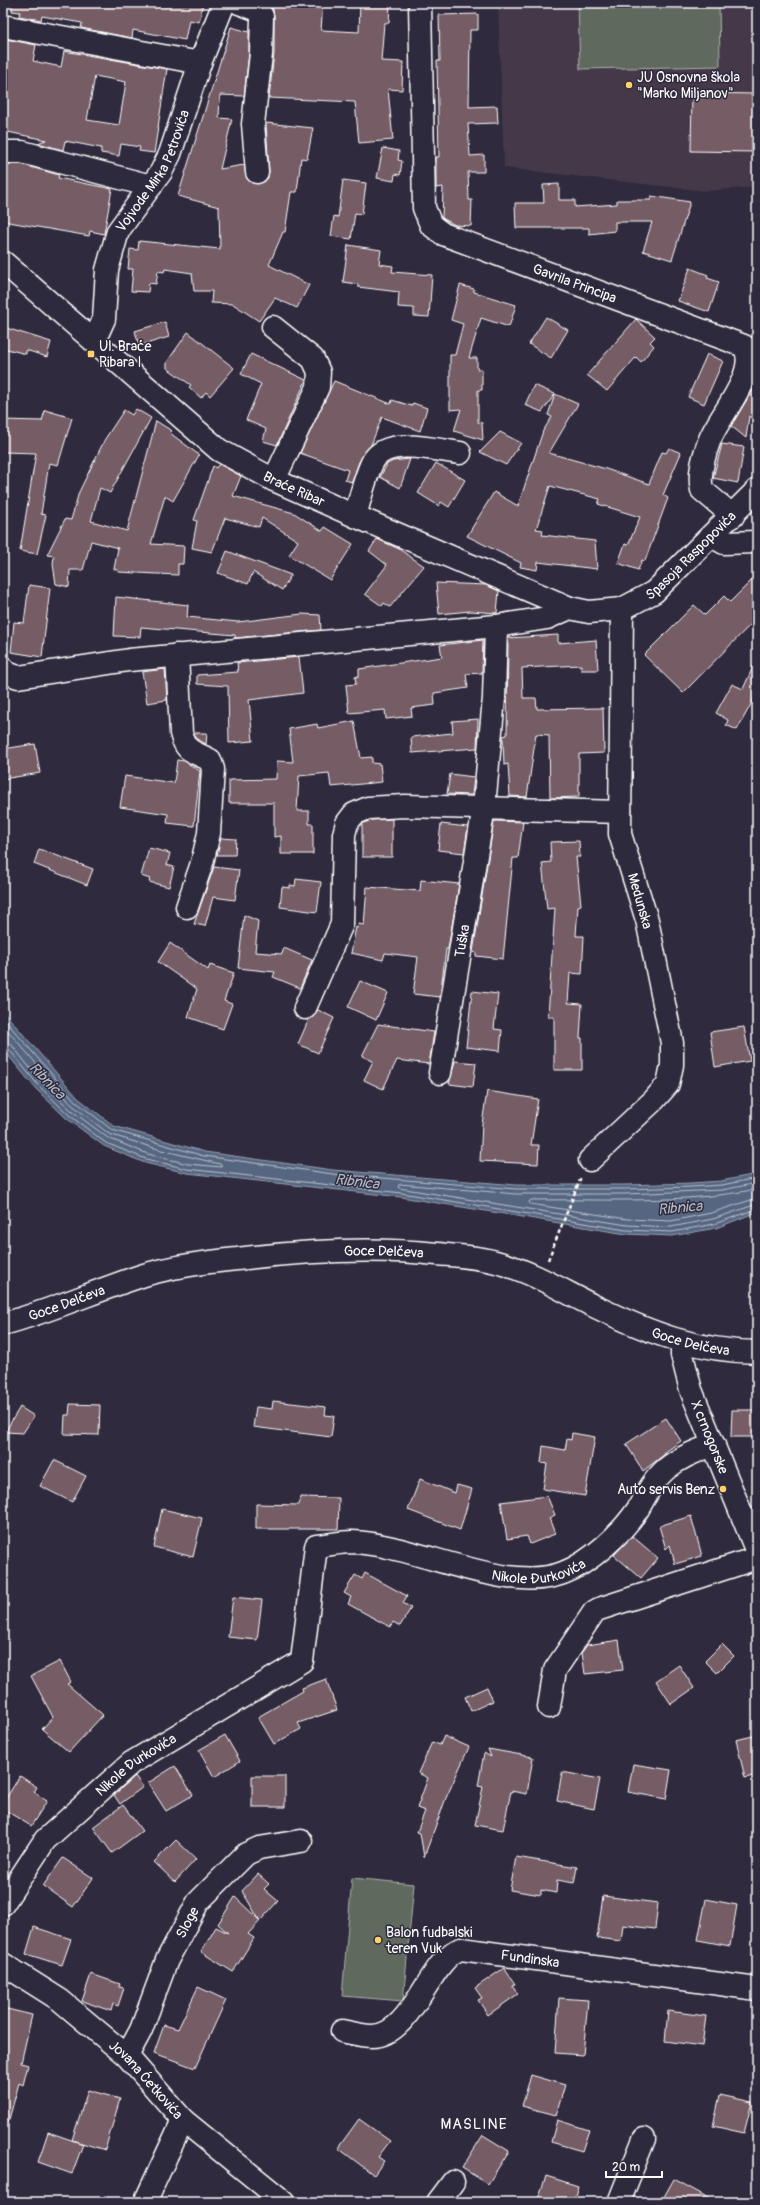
<svg xmlns="http://www.w3.org/2000/svg" width="760" height="2205" font-family="Pangolin,sans-serif">
<rect width="100%" height="100%" fill="#2f2a3d"/>
<filter id="ink" filterUnits="userSpaceOnUse"><feTurbulence type="fractalNoise" baseFrequency=".025" numOctaves="2"/><feDisplacementMap in="SourceGraphic" scale="8" xChannelSelector="R" yChannelSelector="G"/><feConvolveMatrix kernelMatrix="1 2 1 2 8 2 1 2 1" color-interpolation-filters="sRGB"/></filter>
<g filter="url(#ink)">
<path fill="#443949" d="M498,3H757V187L705,191L504,168Z"/>
<path fill="#5e695d" stroke="#aeb4ae" d="M578,3H719L720,66L580,69Z
M352,1878L414,1884L403,2001L342,1996Z"/>
<path fill="#566681" stroke="#9aa3b3" d="M3,1011L78,1098L114,1126L205,1152L333,1170L517,1185H625L691,1183L721,1181L757,1174V1212L716,1228L672,1236L626,1234L401,1197L187,1173L145,1163L104,1146L66,1118L35,1088L3,1049Z"/>
<g fill="none" stroke-linecap="round" stroke-linejoin="round">
<path stroke="#bbc2cd" stroke-width="1" d="M3,1018L75,1101L112,1130L204,1156L333,1174L516,1189H625L691,1187L722,1185L757,1178
M3,1025L71,1104L109,1134L161,1150L220,1164L222,1167L188,1164L148,1154L108,1138L72,1111L41,1082L11,1044L3,1042
M3,1047L8,1048L38,1085L69,1115L106,1143L146,1159L187,1169L402,1193L626,1230L672,1232L714,1224L757,1209
M757,1183L722,1190L625,1194H516L400,1184L398,1186L399,1188L627,1225L671,1227L713,1219L757,1204
M757,1189C683,1204 606,1199 531,1200L529,1202L530,1204L627,1219L671,1221L711,1213L757,1198"/>
</g>
<path fill="#745c65" stroke="#fff" fill-rule="evenodd" d="M12,3H203L199,22L189,20L185,40L133,30L132,38L81,28L82,23L42,16L41,20L19,16L20,12L12,11Z
M272,3H323L321,30L359,32L360,3H390L389,23H384L381,61L403,62L402,90L388,89L393,140L359,143L355,102L269,98L274,54V16Z
M478,14V30H470L469,107L497,106L498,123L468,124L470,156L484,155V172H468L469,200H472L471,226L455,225L442,218L443,187L436,188V157H439L437,61H440L439,15Z
M231,27L249,32V53L244,96L220,95L219,118L232,119L220,169L244,165L247,179L252,183L264,182L268,178L269,171L266,123L313,128L307,159L301,158L297,192H291L285,232H283L269,265L309,285L297,308L275,298L259,321L233,304L211,303L212,291H194L192,273L165,269L164,272L158,271L156,284L149,283L148,292L131,291L133,269H128L130,249L138,250L139,241L220,249L219,207L178,196Z
M5,39L36,45L33,61L61,67L64,51L167,69L154,153L139,151L140,147L121,144L119,156L101,153V148L65,141L63,150L38,143L46,140L3,131ZM95,76L126,82L119,125L87,120Z
M692,93L757,94V152L691,151Z
M383,148L399,151L398,160L402,161L400,175L395,174L394,181L377,178Z
M3,164H20L59,175L58,178L112,189L104,234L90,231L89,236L3,221Z
M343,180L366,183L362,214L355,213L351,239L331,236L334,216L338,217Z
M559,184V200H575V207L617,204V200H651V196L690,202L672,260L643,251L652,222H615V231L589,234V228H516L515,203H544L543,185Z
M348,245L381,250L379,264L393,266L392,272L432,275L429,317L414,316V308L398,307L399,292L358,287V284L343,282Z
M690,268L708,275L707,278L719,282L709,312L678,301Z
M460,285L474,289V292L516,305L509,327L481,318L469,358H477V369H482V390H478V422L482,423L483,440L454,431L461,409L450,410V355H455L463,324L451,320Z
M546,317L568,330L551,358L529,344Z
M636,319L655,337L650,342L654,346L641,362L636,357L607,391L587,375Z
M165,322L169,337L139,346L135,331Z
M3,327L51,342L47,357L26,350V354L3,348Z
M188,332L234,368L210,396L206,392L201,398L189,387L191,385L167,368V362Z
M251,354L306,380L277,445L263,441L266,429L246,420L261,384L241,374Z
M707,354L723,361L704,404L688,397Z
M334,381L391,404L392,400L412,406L413,403L427,408L420,431L382,417L371,445L359,462L352,482L345,480L348,470L300,453Z
M757,383V423L749,416L746,438L731,426Z
M534,385L578,404L549,453L606,469L649,484L662,452L666,453L669,448L681,453L663,495L668,498L661,517L645,561L642,560L638,570L618,563L625,544L628,545L640,517L598,504L600,499L550,486L536,529L543,530L542,535L595,541L597,569L538,562L537,570L520,567L521,563L467,536L494,492L518,506L543,431L552,417L548,415L555,394L542,412L525,405Z
M136,409L151,418L110,493L100,488L91,521L127,531L156,421L172,431L170,433L199,455L173,501L165,496L151,544L184,546L183,564H178V575L118,572V570L114,569L118,548L91,541L83,570H70L69,587L56,584L53,564L54,556L47,555L65,519L71,520L79,492L105,439L124,410L132,415Z
M45,410L72,418L58,465L49,463L41,514L46,515L37,554L20,551L36,453L3,452V420L42,421Z
M500,432L521,443L506,465L480,452Z
M722,444L744,447L738,483L713,478Z
M410,459L400,488L380,477L387,464L393,461Z
M436,463L465,480L449,507L441,502L439,506L418,493Z
M219,464L241,476L233,496L294,513L322,531L325,527L353,544L330,580L289,555L298,541L262,518L259,527L225,518L212,552L192,548L197,521L194,520L213,466L216,468Z
M377,539L399,549L424,566L390,607L384,603L382,606L365,594L387,565L369,551Z
M227,551L240,556L291,575L282,590L253,572L248,584L218,573Z
M757,575V618L683,693L644,655L694,605L705,615L724,596L730,602Z
M436,583L486,585L499,591L497,613L470,611L439,614Z
M29,585L50,588L42,657L11,652L14,622L24,623Z
M116,597L188,605L187,617L238,622L302,614L320,615L321,630L235,638V635L141,627L140,637L114,636Z
M558,635V643L596,640L598,670H581V665L522,668L523,698H536L537,709L603,708L604,753L579,754V797L550,798L549,735L536,734L527,797L510,796L508,764L504,765L503,739V736L507,735L508,638Z
M483,640L482,673L466,674L468,688L434,693L435,705L411,708L412,716L386,719L385,710L349,713L346,685L356,684L355,677L359,676V669L442,657L440,645Z
M299,657L303,693L249,700L253,741L229,743L228,686L197,684V675L238,672L237,663Z
M757,658V693L737,730L726,725L728,720L716,713L732,684L743,689Z
M165,669L167,700L147,703L142,672Z
M478,719L477,748L412,753L411,737L453,733L452,721Z
M354,721L361,758L372,757V763L380,764L382,782L331,787L329,773L299,776L297,811H309V824H313V854H281V836L274,837V803H229V780L276,779L277,761L293,762L289,729L317,724L318,728Z
M194,733H207L206,744L197,739Z
M35,744L40,773L3,779V749Z
M177,760L184,761L200,771L194,826L167,823L168,814L120,807L125,776L174,783Z
M450,774L474,777L472,795L447,794Z
M392,819V857H362V824L371,820Z
M494,821L523,822L518,858H513L503,959L476,956V953L473,952Z
M441,824L468,827L464,853L438,850Z
M221,838L236,839L235,855H217Z
M579,841L580,857H576L581,905L578,906L576,936H584L582,974L570,973L568,1003L582,1004L580,1038H582V1070H554V1017H548L555,908L547,909L542,863L551,862L550,842Z
M149,848L170,853L167,865L174,867L169,887L149,882L150,879L141,876Z
M39,849L93,869L87,885L34,864Z
M214,867L239,870L235,900L213,897L205,926L194,924Z
M296,879L321,882L317,912L280,907L282,887L290,888V885L295,886Z
M421,880L459,884L448,949H446L440,997L413,994L418,957L385,953L383,960L351,953L356,927L358,928L359,924L364,925L367,887L420,891Z
M244,915L258,921L255,952L282,954L284,948L312,960L300,988L273,977L275,972L238,968Z
M170,943L208,970L210,965L234,973L224,1001L232,1004L223,1029L188,1017L197,989L158,962Z
M360,981L388,993L376,1020L348,1007Z
M472,991L498,994L494,1029L502,1030L500,1051L466,1047Z
M318,1010L334,1018L318,1053L298,1044L309,1019Z
M378,1024L434,1032L429,1064L397,1060L383,1089L364,1080L373,1061L362,1056Z
M744,1027L750,1061L715,1067L710,1032Z
M455,1061L476,1063L473,1087L449,1084Z
M487,1091L538,1099L531,1145H539L538,1164L480,1161L482,1124Z
M273,1401L326,1407L325,1415L334,1416L331,1437L253,1427L256,1407L272,1409Z
M70,1404L100,1405L99,1435L64,1434L65,1415H69Z
M20,1407L34,1416L23,1433L5,1432Z
M732,1410H757V1437H731Z
M666,1418L681,1441L664,1453L665,1454L643,1471L626,1444Z
M572,1433L595,1437L585,1496L543,1489L547,1464L541,1463L543,1446L565,1450L567,1439L571,1440Z
M54,1460L86,1476L72,1502L40,1486Z
M420,1479L455,1493L457,1485L472,1489L460,1530L408,1510Z
M547,1496L555,1515L549,1518L555,1534L530,1544L527,1536L507,1539L501,1502Z
M300,1497L339,1498L338,1529H256V1504L299,1505Z
M162,1509L202,1518L193,1557L154,1547Z
M691,1516L702,1556L675,1564L670,1545L666,1549L659,1526Z
M632,1536L658,1558L641,1578L614,1555Z
M365,1573L407,1596L403,1603L411,1608L400,1626L393,1622L390,1627L348,1604L351,1597L344,1593L355,1575L362,1579Z
M233,1597L262,1600L257,1640L228,1637Z
M619,1640L623,1670L585,1674L582,1652L587,1645Z
M722,1644L734,1656L717,1673L705,1661Z
M60,1661L71,1682L67,1684L103,1715L69,1752L42,1729L53,1717L31,1676Z
M679,1665L694,1688L671,1704L656,1681Z
M326,1679L337,1710L298,1723L301,1729L274,1744L258,1717L303,1691L302,1688Z
M487,1687L493,1701L471,1711L465,1697Z
M225,1735L240,1761L214,1777L199,1750Z
M757,1735V1775L745,1778L736,1740Z
M444,1736L469,1747L446,1798L424,1857L420,1833L417,1832L425,1811L417,1808L428,1778L418,1773L432,1742L440,1745Z
M488,1749L533,1757L527,1794L511,1791L503,1830L475,1825L483,1787L478,1786L484,1753L491,1757Z
M633,1764L671,1770L666,1799L628,1792Z
M175,1766L193,1795L166,1811L148,1783Z
M562,1772L600,1779L594,1809L557,1801Z
M20,1776L37,1787L34,1792L47,1801L31,1826L3,1809V1803Z
M135,1776L143,1787L120,1804L114,1795Z
M252,1776H285V1807H252Z
M123,1805L142,1831L112,1853L93,1827Z
M176,1840L196,1859L175,1882L154,1862Z
M516,1857L577,1867L574,1883L557,1880L556,1893L541,1890V1895L510,1890Z
M63,1858L93,1878L73,1907L43,1886Z
M258,1874L269,1884L264,1889L278,1901L260,1921L242,1891Z
M603,1896L658,1903L655,1929L623,1925L621,1941L597,1938Z
M235,1897L260,1921L248,1934L254,1938L233,1972L201,1952L216,1927L228,1933L218,1924Z
M706,1899L737,1905L730,1946L698,1940Z
M34,1927L71,1939L62,1965L26,1954Z
M504,1968L515,1984L512,1986L518,1994L488,2015L478,2000L482,1998L475,1988Z
M91,1974L120,1984L119,1987L124,1988L118,2006L113,2004L111,2011L82,2001Z
M198,1987L226,2000L195,2068L154,2053L164,2025L178,2029Z
M559,1998L588,2000L583,2055L555,2053Z
M3,2008L32,2015L21,2063L28,2065L23,2085L19,2083L8,2123L3,2122Z
M668,2011L706,2016L702,2046L665,2041Z
M531,2075L565,2085L556,2115L522,2106Z
M88,2090L120,2099L105,2150L72,2140Z
M720,2095L752,2102L744,2133L713,2126Z
M359,2119L390,2141L378,2157L384,2161L374,2175L338,2148Z
M557,2120L589,2130L582,2151L551,2142Z
M48,2132L83,2144L72,2174L38,2162Z
M483,2135L509,2151L488,2184L462,2168Z
M546,2176L578,2186L573,2202H537Z
M674,2179L716,2202H661Z"/>
<g fill="none" stroke-linecap="round" stroke-linejoin="round">
<defs>
<g id="minor">
<path d="M239,3L258,10L262,16L261,54L253,124L257,172"/>
<path id="s1" d="M420,3L424,208L431,225L443,234L744,346C760,371 719,416 710,439C704,455 698,474 702,490L733,516"/>
<path d="M3,26L200,63"/>
<path d="M3,152H22L151,186"/>
<path id="s2" d="M3,262L219,450L274,480L355,516L570,608L589,612L622,609L654,592L757,490"/>
<path d="M273,327L313,359L319,372L318,387L274,480"/>
<path id="s3" d="M94,341L104,319L107,270L118,231L161,172L170,154L200,63L224,3"/>
<path d="M355,516C360,500 365,476 373,461C387,436 437,450 460,453"/>
<path d="M712,536L724,543L757,542"/>
<path d="M177,655L181,733C186,753 193,751 210,760L213,769L209,833L202,863L187,907"/>
<path d="M3,668L7,673L18,677L129,660L496,626L547,618L570,608"/>
<path d="M305,1008L342,924L344,834L347,823L354,814L368,808L405,806L620,812"/>
<path id="s4" d="M440,1073L484,807L494,698L496,626"/>
<path d="M590,1160L654,1100L668,1084L672,1065V1043L647,920L620,834L622,609"/>
<path id="s5" d="M3,1324C51,1311 97,1290 144,1275C174,1266 206,1262 237,1259C304,1251 370,1247 437,1254C459,1256 482,1257 503,1264C536,1274 565,1292 596,1307C650,1333 697,1351 757,1352"/>
<path id="s6" d="M682,1342V1355L691,1390L757,1552"/>
<path d="M549,1707L555,1670L594,1612L599,1609L757,1558"/>
<path id="s7" d="M3,1904L45,1840L131,1763L302,1661L316,1546C328,1545 341,1542 352,1542C415,1544 506,1595 563,1573C590,1563 622,1533 638,1509C646,1495 653,1480 666,1469C679,1458 698,1450 714,1445"/>
<path id="s8" d="M3,1964L60,2000L127,2056L183,2120L284,2202"/>
<path id="s9" d="M342,2031C351,2033 362,2036 372,2036C413,2036 430,1957 461,1949L757,1989"/>
<path id="s10" d="M127,2056L141,2030L167,1960L198,1902L246,1854L259,1848L301,1841"/>
<path d="M145,2202L183,2120"/>
<path d="M438,2202L453,2182"/>
<path d="M619,2202L644,2139"/>
</g>
</defs>
<use href="#minor" stroke="#fff" stroke-width="25"/>
<path stroke="#fff" stroke-width="2.5" stroke-dasharray="4 3" stroke-linecap="butt" d="M548,1260L581,1177"/>
<use href="#minor" stroke="#2f2a3d" stroke-width="22"/>
</g>
</g>
<g fill="#ffd166" stroke="#2f2a3d" stroke-width="1.5">
<circle cx="629" cy="85" r="4"/>
<rect x="87" y="350" width="8" height="8" rx="2"/>
<circle cx="723" cy="1489" r="4"/>
<circle cx="378" cy="1940" r="4"/>
</g>
<g text-anchor="middle" dominant-baseline="central" stroke-width="3" stroke-linejoin="round" paint-order="stroke">
<g font-size="14" fill="#fff" stroke="#2f2a3d" text-anchor="start">
<text x="637" y="77">JU Osnovna škola<tspan x="637" dy="16">"Marko Miljanov"</tspan></text>
<text x="99" y="346">Ul. Braće<tspan x="99" dy="16">Ribara I</tspan></text>
<text x="715" y="1489" text-anchor="end">Auto servis Benz</text>
<text x="386" y="1932">Balon fudbalski<tspan x="386" dy="16">teren Vuk</tspan></text>
</g>
<g font-size="14" fill="#fff" stroke="#2f2a3d">
<text stroke="none"><textPath href="#s3" startOffset="184">Vojvode Mirka Petrovića</textPath></text>
<text stroke="none"><textPath href="#s1" startOffset="379">Gavrila Principa</textPath></text>
<text stroke="none"><textPath href="#s2" startOffset="371">Braće Ribar</textPath></text>
<text stroke="none"><textPath href="#s2" startOffset="812">Spasoja Raspopovića</textPath></text>
<text transform="translate(640 901) rotate(74)">Medunska</text>
<text stroke="none"><textPath href="#s4" startOffset="134">Tuška</textPath></text>
<text stroke="none"><textPath href="#s5" startOffset="391">Goce Delčeva</textPath></text>
<text stroke="none"><textPath href="#s5" startOffset="67">Goce Delčeva</textPath></text>
<text stroke="none"><textPath href="#s5" startOffset="715">Goce Delčeva</textPath></text>
<text stroke="none"><textPath href="#s6" startOffset="100">X crnogorske</textPath></text>
<text stroke="none"><textPath href="#s7" startOffset="735">Nikole Đurkovića</textPath></text>
<text stroke="none"><textPath href="#s7" startOffset="195">Nikole Đurkovića</textPath></text>
<text stroke="none"><textPath href="#s10" startOffset="147">Sloge</textPath></text>
<text stroke="none"><textPath href="#s9" startOffset="229">Fundinska</textPath></text>
<text stroke="none"><textPath href="#s8" startOffset="185">Jovana Ćetkovića</textPath></text>
</g>
<g font-size="15" font-style="italic" fill="#b3bac6" stroke="#2f2a3d">
<text transform="translate(47 1081) rotate(46)">Ribnica</text>
<text transform="translate(357 1182) rotate(7)">Ribnica</text>
<text transform="translate(680 1208) rotate(-5)">Ribnica</text>
</g>
<g font-size="15" letter-spacing="1" fill="#fff" stroke="#2f2a3d">
<text x="474" y="2124">MASLINE</text>
</g>
</g>
<rect width="760" height="2205" fill="none" stroke="#2f2a3d" stroke-width="16"/>
<rect x="8" y="8" width="744" height="2189" fill="none" stroke="#fff" stroke-width="1.5" filter="url(#ink)"/>
<path d="M606 2171v6h56v-6" fill="none" stroke="#ffffff" stroke-width="2"/>
<text x="612" y="2171" font-size="12" fill="#ffffff" stroke="#2f2a3d" stroke-width="3" paint-order="stroke">20 m</text>
</svg>
